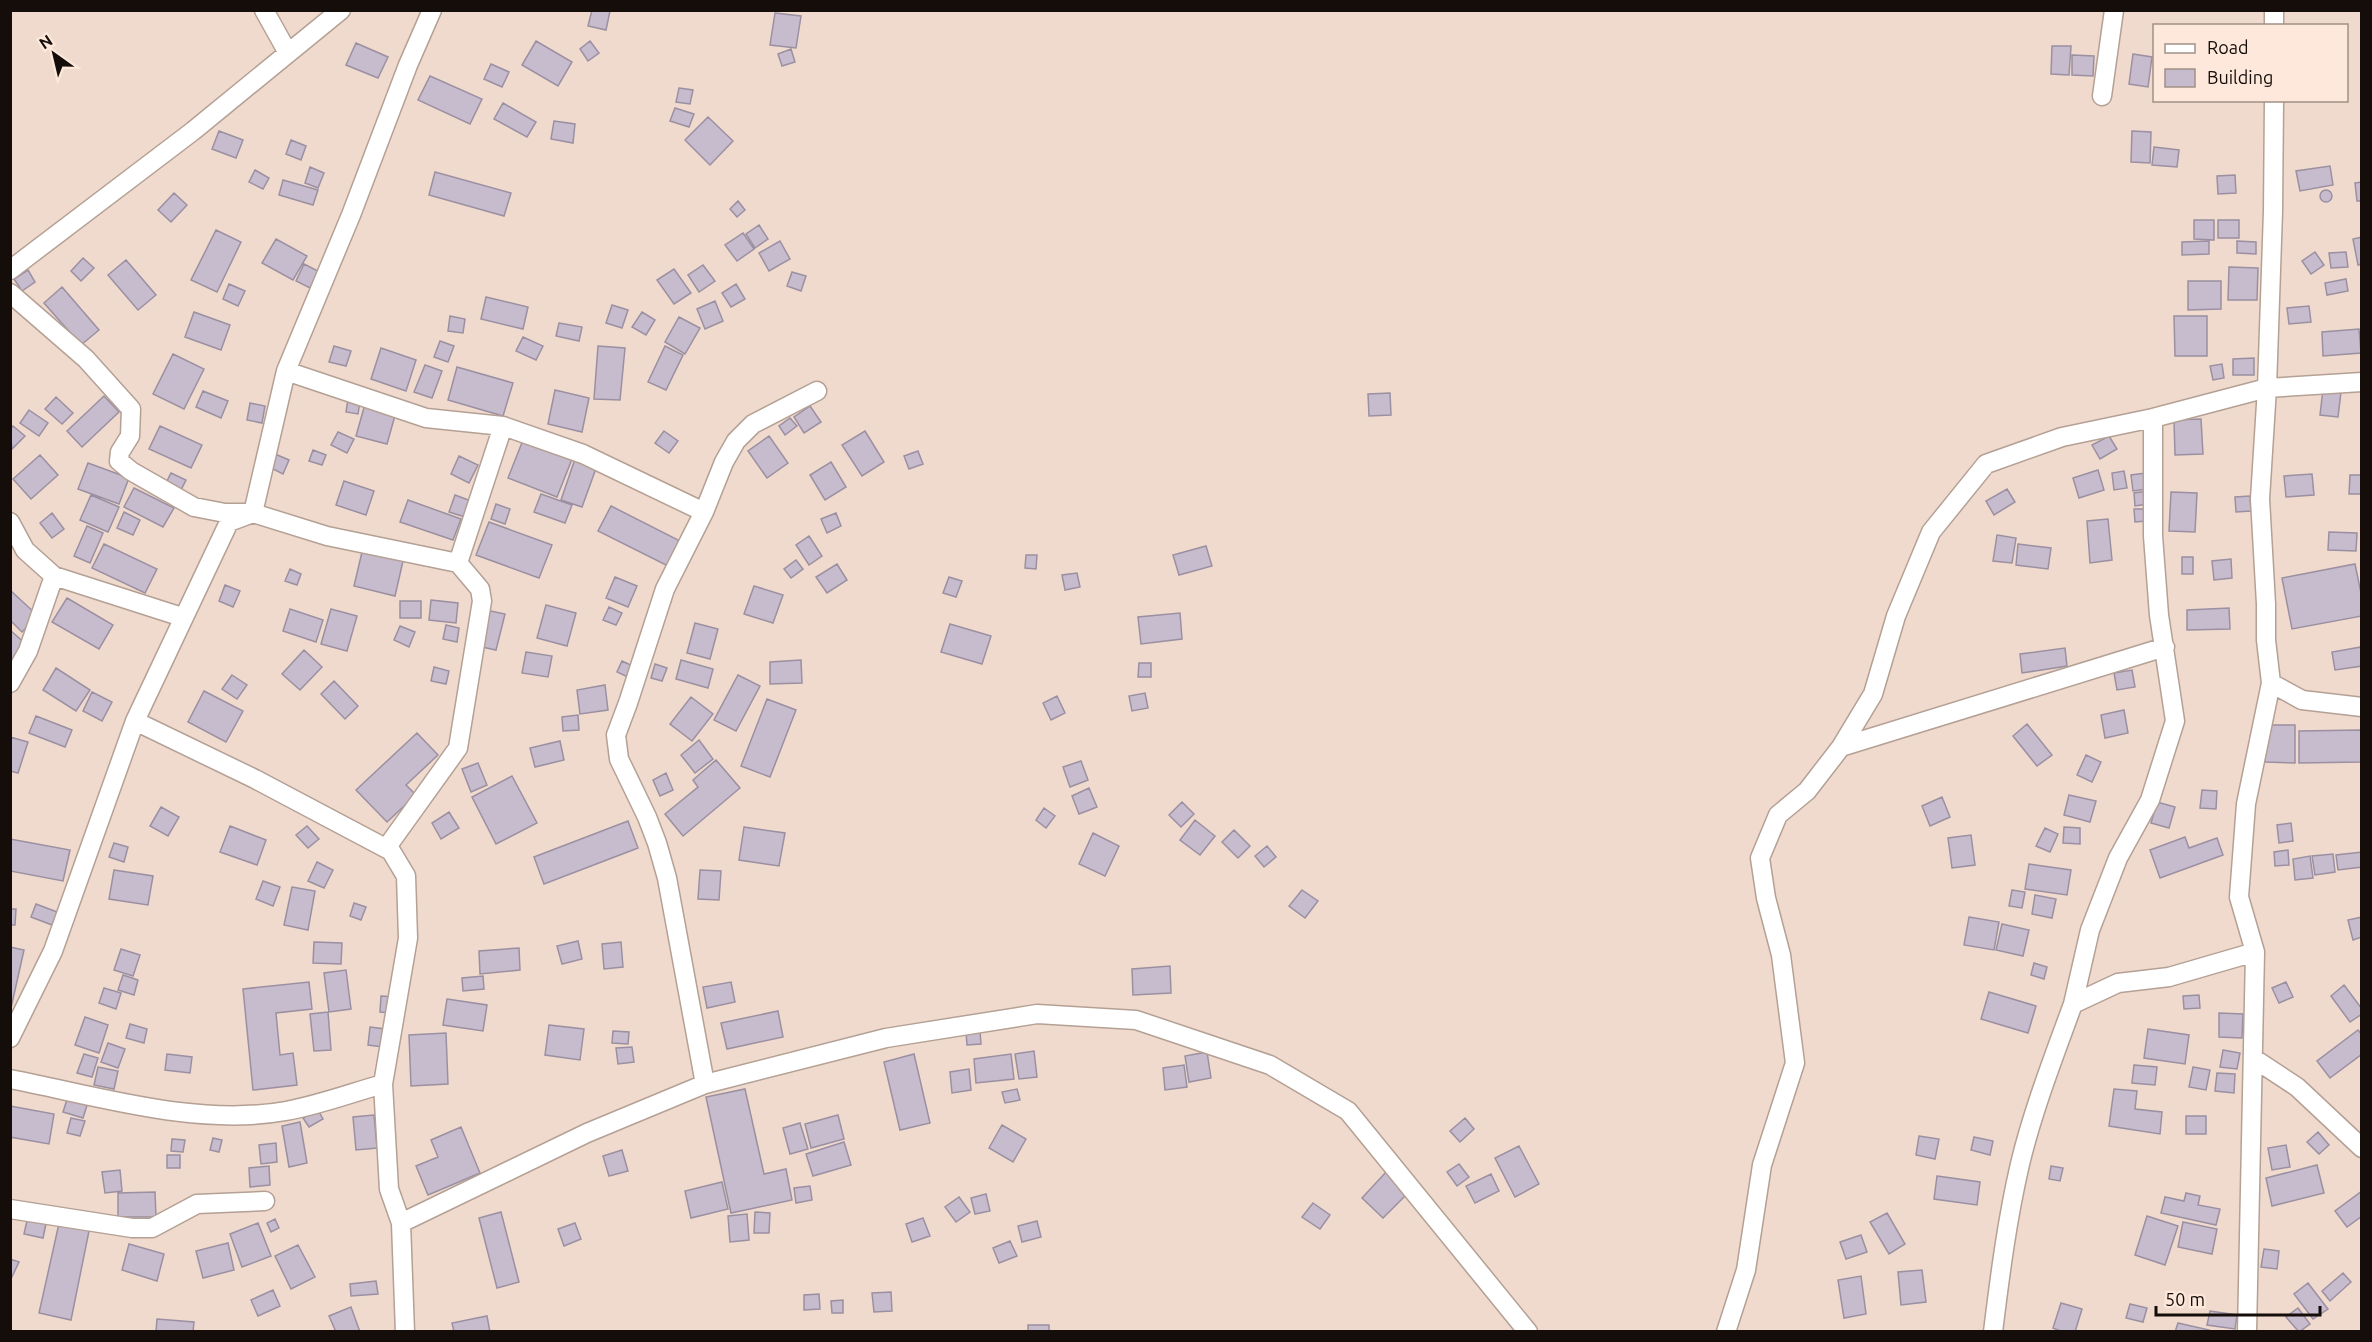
<svg xmlns="http://www.w3.org/2000/svg" width="2372" height="1342" font-family="Ubuntu,sans-serif">
<rect width="100%" height="100%" fill="#f0dace"/>
<path fill="#c7bbce" stroke="#9b90a1" stroke-width="1.5" d="M592,10L610,11L606,30L588,26Z
M775,13L801,16L796,48L770,45Z
M536,41L572,62L558,86L522,65Z
M590,41L599,53L588,61L580,49Z
M356,43L388,57L378,78L346,65Z
M2052,46H2071L2069,75L2051,74Z
M791,49L795,62L782,66L778,54Z
M2133,54L2152,57L2148,87L2129,84Z
M2072,55L2094,56L2093,76L2072,75Z
M491,64L509,72L502,87L484,79Z
M430,76L482,99L470,124L418,100Z
M679,88L693,90L690,104L676,102Z
M503,103L536,122L527,137L494,119Z
M675,108L694,114L689,127L670,121Z
M708,117L733,141L710,165L685,140Z
M554,121L575,124L573,143L551,139Z
M219,131L243,140L236,158L212,149Z
M2132,131L2151,132L2150,163L2131,162Z
M291,140L306,146L301,160L286,154Z
M2154,147L2179,150L2177,167L2152,165Z
M2330,166L2333,185L2300,191L2296,171Z
M310,167L324,173L318,188L305,183Z
M255,170L269,178L263,189L249,182Z
M435,172L511,193L504,216L429,195Z
M2235,175L2236,193L2218,194L2217,176Z
M283,180L318,190L313,205L279,195Z
M2362,182V201H2357L2355,183Z
M2320 196a6 6 0 1 1 12 0a6 6 0 1 1-12 0Z
M174,193L187,205L171,222L158,210Z
M738,201L745,210L737,217L730,209Z
M2194,220H2214V240L2194,239Z
M2218,220H2239V238H2218Z
M759,225L768,239L755,248L746,234Z
M216,230L241,242L217,292L191,280Z
M743,233L754,249L737,261L725,245Z
M2362,237V264L2358,265L2353,239Z
M276,239L307,256L293,280L262,263Z
M780,241L790,259L769,271L759,253Z
M2209,241V254L2182,255V242Z
M2237,241L2256,242V254L2237,253Z
M2315,252L2324,265L2311,274L2302,261Z
M2346,252L2348,267L2331,268L2329,253Z
M83,258L94,268L81,281L71,271Z
M126,260L156,295L138,310L108,275Z
M304,264L318,271L310,288L296,281Z
M703,265L715,281L699,292L688,275Z
M2229,267L2258,268L2257,300H2228Z
M674,269L691,293L674,304L657,280Z
M28,270L35,282L22,291L14,279Z
M792,272L806,276L801,291L787,286Z
M2346,279L2348,291L2327,295L2325,283Z
M2188,281H2221V309L2188,310Z
M229,284L245,291L238,306L223,299Z
M736,284L745,299L731,307L722,293Z
M62,287L99,330L81,345L44,303Z
M486,297L528,307L523,329L481,319Z
M715,301L723,321L705,329L697,309Z
M612,305L628,310L622,328L606,323Z
M2309,306L2311,322L2289,324L2287,308Z
M194,312L230,325L221,350L185,337Z
M642,312L655,320L646,335L632,327Z
M450,316L465,319L463,333L448,331Z
M2174,316H2207V356H2175Z
M679,317L700,328L685,354L665,342Z
M559,323L582,327L579,341L556,336Z
M2359,329L2361,353L2323,356L2322,332Z
M523,337L543,346L536,360L516,351Z
M440,341L454,346L448,362L434,357Z
M334,346L351,351L346,366L329,362Z
M598,346L625,348L620,400L594,399Z
M665,346L683,355L666,390L648,382Z
M381,348L416,360L406,391L371,379Z
M173,354L204,369L184,409L153,394Z
M2254,358V375H2233V359Z
M2222,364L2224,378L2213,380L2210,366Z
M425,365L442,371L432,398L414,392Z
M457,367L513,383L503,416L448,400Z
M2323,389L2341,392L2338,417L2320,415Z
M555,390L589,398L582,432L548,424Z
M203,391L228,401L221,418L196,407Z
M1390,393L1391,415L1369,416L1368,394Z
M104,396L119,412L82,447L67,431Z
M56,397L73,413L62,424L45,409Z
M348,399L360,401L358,414L346,412Z
M250,403L265,406L262,423L247,420Z
M365,404L396,412L387,444L356,436Z
M810,406L821,422L804,433L794,417Z
M29,410L48,423L39,436L20,423Z
M790,418L797,426L785,435L779,426Z
M2201,419L2203,454L2175,455L2174,420Z
M13,426L25,436L12,449L10,429Z
M160,426L202,445L191,468L149,449Z
M664,431L678,441L669,453L655,443Z
M865,431L884,462L862,476L842,445Z
M338,432L354,439L347,453L331,445Z
M525,435L574,454L557,497L508,478Z
M769,436L788,463L767,478L748,451Z
M2109,436L2117,449L2100,459L2092,445Z
M313,450L326,455L322,465L309,461Z
M918,451L923,464L909,469L904,456Z
M275,454L289,460L283,474L269,467Z
M40,455L58,475L31,499L13,479Z
M459,456L478,465L469,483L451,474Z
M576,456L598,463L582,507L561,500Z
M831,462L846,487L825,500L810,475Z
M88,463L129,478L119,504L78,489Z
M2098,470L2104,490L2079,498L2073,478Z
M2124,471L2127,488L2114,490L2112,473Z
M171,473L186,480L179,494L164,487Z
M2146,473L2148,489L2133,491L2131,475Z
M2312,474L2314,495L2286,497L2284,476Z
M2350,475H2362V494H2349Z
M344,481L374,491L366,515L336,505Z
M134,488L174,508L163,527L124,507Z
M2007,489L2015,502L1994,515L1986,501Z
M2148,491V504L2135,506L2134,493Z
M2171,492L2197,493L2195,532L2169,531Z
M541,494L572,505L565,523L534,512Z
M91,495L119,507L108,532L80,520Z
M455,495L471,501L465,517L449,512Z
M2250,496L2251,511L2236,512L2235,497Z
M408,500L461,519L453,540L400,522Z
M496,504L510,509L505,524L491,519Z
M611,506L686,544L674,569L598,531Z
M2134,509H2145L2146,521L2135,522Z
M124,512L140,520L133,535L117,528Z
M52,513L64,529L52,538L40,523Z
M836,513L841,526L827,533L821,519Z
M2108,519L2112,560L2090,563L2087,521Z
M489,522L552,545L539,578L476,555Z
M87,526L103,533L90,563L74,556Z
M2329,532L2357,533L2356,551L2328,550Z
M1997,535L2016,538L2012,563L1993,561Z
M809,536L822,556L809,565L796,545Z
M104,544L157,569L145,593L92,568Z
M2018,544L2051,548L2048,569L2016,565Z
M1206,546L1212,566L1179,575L1173,555Z
M362,552L403,561L395,596L354,586Z
M1026,555H1037L1036,569L1025,568Z
M2182,557H2193V574H2182Z
M2231,559L2232,578L2214,580L2212,561Z
M796,560L803,569L791,578L784,569Z
M837,564L847,580L827,593L816,577Z
M2355,564L2362,598V616L2292,629L2282,578Z
M290,569L301,574L297,585L285,581Z
M1077,573L1080,587L1065,590L1062,575Z
M615,577L637,586L628,607L606,598Z
M949,577L962,581L956,597L943,593Z
M225,585L240,591L233,607L219,601Z
M754,586L783,595L773,623L744,614Z
M10,590L38,616L22,632L10,620Z
M67,598L113,625L99,649L52,622Z
M431,600L458,603L456,623L429,620Z
M400,601H421V618H400Z
M546,605L576,613L567,646L537,638Z
M609,607L622,613L616,625L603,620Z
M2229,608L2230,629L2187,630V610Z
M290,609L323,620L316,642L283,631Z
M331,609L357,616L347,651L321,644Z
M486,610L505,614L496,650L477,646Z
M1180,613L1182,639L1141,644L1138,617Z
M695,623L718,629L710,659L687,653Z
M950,624L991,636L982,664L941,652Z
M446,625L459,628L457,642L443,639Z
M400,626L415,632L409,647L394,640Z
M10,630L28,646L10,666Z
M2361,647L2362,666L2335,670L2332,652Z
M2065,648L2067,666L2022,673L2020,654Z
M304,650L322,667L300,690L282,674Z
M526,652L552,656L548,677L522,673Z
M681,660L713,669L708,688L676,679Z
M801,660L802,683L770,684V662Z
M622,661L635,667L630,678L617,672Z
M1139,663H1151V677H1138Z
M655,664L667,668L662,681L651,678Z
M434,667L449,671L446,684L431,681Z
M56,668L90,690L76,711L43,690Z
M2132,670L2135,687L2117,690L2114,673Z
M232,675L247,685L237,699L222,689Z
M738,675L760,686L736,731L714,720Z
M334,681L358,706L345,719L321,694Z
M605,685L608,710L580,714L577,690Z
M204,691L243,711L226,742L188,722Z
M92,692L112,702L102,721L83,711Z
M1145,693L1148,708L1132,711L1129,696Z
M1057,696L1065,713L1051,720L1043,703Z
M691,697L713,714L692,741L670,724Z
M767,699L796,710L770,777L741,766Z
M2124,710L2128,733L2105,738L2101,715Z
M578,715L579,730L563,731L562,717Z
M36,716L72,730L65,747L29,733Z
M2027,724L2052,755L2037,766L2013,736Z
M2266,725H2295V763L2265,762Z
M2361,730V762L2299,763V731Z
M417,733L438,755L406,785L416,795L387,822L356,790Z
M10,737L28,742L18,773L10,771Z
M699,740L713,759L695,773L681,755Z
M560,741L564,760L535,767L530,748Z
M2086,755L2101,762L2092,782L2077,775Z
M716,760L740,788L683,836L665,814L698,787L693,780Z
M1081,761L1088,780L1070,787L1063,767Z
M478,763L487,785L471,792L462,769Z
M666,773L673,790L660,796L653,780Z
M512,776L537,823L496,844L472,797Z
M1089,788L1097,807L1079,814L1072,796Z
M2202,790L2217,791L2216,809L2200,808Z
M2069,795L2096,801L2090,822L2064,815Z
M1942,797L1950,817L1930,826L1922,806Z
M1182,802L1194,814L1181,827L1169,815Z
M2157,802L2175,807L2169,828L2151,823Z
M161,807L179,817L168,836L150,826Z
M1044,808L1055,816L1046,828L1036,820Z
M449,812L459,828L441,839L432,823Z
M1195,820L1215,836L1200,855L1180,840Z
M628,821L638,848L544,884L534,857Z
M2291,823L2293,841L2279,843L2277,825Z
M230,826L266,840L257,865L220,852Z
M307,826L319,839L308,848L296,835Z
M744,827L785,833L779,866L739,860Z
M2064,827L2080,828V844L2063,843Z
M2045,828L2058,834L2050,852L2036,846Z
M1234,830L1250,846L1238,858L1222,842Z
M1093,833L1119,846L1105,876L1079,864Z
M1971,835L1975,865L1952,868L1948,838Z
M2185,837L2189,848L2217,838L2223,855L2160,878L2150,850Z
M10,839L70,850L63,881L10,871Z
M114,843L128,847L124,862L109,857Z
M1267,846L1276,857L1264,867L1255,856Z
M2288,850L2289,865L2275,866L2274,852Z
M2362,852V867L2338,870L2336,855Z
M2333,854L2335,872L2315,875L2312,856Z
M2310,856L2313,878L2295,880L2293,859Z
M317,862L333,870L324,888L308,881Z
M2029,864L2071,870L2067,895L2025,889Z
M114,870L153,876L148,905L109,899Z
M700,870L721,871L719,900L698,899Z
M263,881L280,887L273,906L256,899Z
M292,887L315,891L308,930L284,925Z
M1302,890L1318,901L1305,918L1289,906Z
M2012,890L2025,892L2022,908L2009,906Z
M2035,895L2056,899L2052,918L2032,914Z
M354,903L366,907L361,920L350,916Z
M36,904L57,912L52,925L31,917Z
M10,909H16L15,925H10Z
M1969,917L1999,922L1994,950L1964,945Z
M2362,917V937L2353,940L2348,920Z
M2002,924L2029,930L2023,956L1996,950Z
M578,941L582,959L562,964L557,946Z
M314,942L342,943L341,964L313,963Z
M621,942L623,967L604,969L602,944Z
M10,947L24,950L11,1008H10Z
M519,948L520,970L480,974L479,951Z
M121,949L140,955L133,976L114,970Z
M2034,963L2047,967L2044,979L2031,975Z
M1170,966L1171,993L1133,995L1132,969Z
M346,970L351,1009L329,1012L324,973Z
M123,975L138,980L134,995L118,990Z
M483,976L484,989L463,991L462,978Z
M309,982L312,1009L276,1013L280,1055L293,1053L297,1085L253,1090L243,989Z
M731,982L735,1002L707,1008L703,987Z
M2286,982L2293,997L2279,1003L2272,988Z
M2344,985L2362,1009V1014L2350,1022L2331,996Z
M104,988L121,993L116,1009L99,1003Z
M1989,992L2036,1006L2028,1033L1981,1019Z
M2199,995L2200,1008L2184,1009L2183,996Z
M381,996L394,997L393,1013L380,1012Z
M447,999L487,1005L483,1031L443,1025Z
M778,1011L783,1037L727,1049L721,1023Z
M328,1012L331,1050L314,1051L310,1014Z
M2219,1013L2243,1014L2242,1038L2219,1037Z
M85,1017L108,1025L99,1053L75,1045Z
M130,1024L147,1029L144,1043L126,1038Z
M549,1025L584,1029L580,1060L545,1055Z
M370,1027L385,1029L383,1047L368,1045Z
M2148,1029L2189,1035L2185,1064L2144,1058Z
M2358,1030L2362,1035V1054L2330,1078L2317,1061Z
M613,1031L629,1032L628,1044L612,1043Z
M980,1031L981,1044L967,1045L966,1032Z
M446,1033L448,1084L411,1086L409,1035Z
M108,1043L125,1049L118,1068L101,1062Z
M632,1047L634,1062L618,1064L616,1048Z
M2223,1050L2240,1053L2237,1069L2220,1067Z
M1034,1051L1037,1077L1019,1079L1015,1054Z
M1207,1052L1211,1078L1189,1082L1185,1056Z
M84,1054L98,1058L92,1077L77,1073Z
M167,1054L192,1057L190,1073L165,1070Z
M914,1054L930,1123L900,1130L884,1062Z
M1011,1054L1014,1079L976,1083L974,1059Z
M1184,1065L1187,1087L1165,1090L1163,1068Z
M2134,1065L2157,1067L2155,1085L2132,1083Z
M98,1067L118,1071L114,1089L94,1085Z
M2193,1067L2210,1070L2206,1090L2189,1087Z
M969,1069L971,1090L952,1093L950,1072Z
M2217,1073L2235,1074L2234,1093L2215,1091Z
M745,1089L764,1174L786,1169L792,1200L731,1213L706,1097Z
M1017,1089L1020,1100L1005,1103L1002,1092Z
M2114,1089L2137,1091L2135,1109L2162,1112L2160,1134L2109,1126Z
M69,1093L89,1099L83,1118L63,1112Z
M10,1106L54,1114L49,1144L10,1137Z
M318,1110L323,1119L309,1127L303,1118Z
M374,1115L377,1148L356,1150L353,1117Z
M838,1115L844,1139L811,1148L805,1124Z
M2186,1116H2206V1134H2186Z
M71,1118L85,1121L80,1136L67,1133Z
M1465,1118L1474,1129L1460,1142L1450,1131Z
M300,1122L307,1163L289,1167L282,1126Z
M800,1123L808,1149L790,1154L783,1128Z
M1002,1125L1026,1139L1013,1162L989,1148Z
M461,1127L480,1173L428,1195L416,1166L438,1157L431,1140Z
M2318,1132L2329,1145L2319,1154L2307,1142Z
M1919,1136L1939,1139L1935,1159L1916,1155Z
M1974,1137L1993,1141L1990,1155L1971,1150Z
M213,1138L222,1140L219,1152L210,1150Z
M172,1139L185,1140L183,1152L171,1151Z
M844,1142L851,1165L813,1176L806,1154Z
M276,1143L277,1162L261,1164L259,1145Z
M2286,1145L2290,1167L2272,1170L2268,1148Z
M1519,1146L1539,1184L1515,1197L1495,1158Z
M622,1150L628,1171L609,1176L603,1156Z
M167,1155H180V1168H167Z
M1459,1164L1469,1177L1457,1186L1447,1172Z
M2317,1165L2324,1193L2272,1206L2266,1178Z
M269,1166L270,1185L250,1187L249,1168Z
M2051,1166L2063,1168L2060,1181L2049,1179Z
M120,1170L122,1191L105,1193L102,1172Z
M1387,1171L1409,1192L1383,1218L1362,1198Z
M1491,1174L1499,1191L1475,1203L1466,1186Z
M1937,1176L1980,1182L1977,1205L1934,1199Z
M722,1182L728,1209L691,1218L685,1191Z
M810,1186L812,1200L796,1203L794,1188Z
M2362,1191V1216L2347,1227L2335,1211Z
M155,1192L156,1217H118V1193Z
M2186,1193L2200,1196L2198,1205L2220,1209L2216,1225L2161,1213L2165,1197L2184,1201Z
M986,1194L990,1211L975,1214L971,1198Z
M959,1197L970,1212L956,1222L945,1207Z
M1313,1203L1330,1215L1320,1229L1302,1217Z
M501,1212L519,1282L497,1288L479,1218Z
M755,1212L770,1213L769,1233H754Z
M1887,1213L1905,1244L1889,1254L1870,1222Z
M747,1214L749,1240L730,1242L728,1216Z
M28,1216L47,1219L43,1238L24,1234Z
M2147,1216L2178,1226L2165,1265L2135,1255Z
M923,1218L930,1236L912,1242L906,1224Z
M60,1219L90,1226L71,1320L39,1313Z
M275,1219L279,1228L271,1232L267,1223Z
M1037,1221L1041,1237L1022,1242L1018,1226Z
M2183,1222L2217,1229L2212,1254L2178,1247Z
M258,1223L271,1256L242,1267L230,1234Z
M575,1223L581,1239L564,1246L558,1229Z
M1861,1235L1867,1252L1846,1259L1840,1242Z
M1010,1241L1017,1256L999,1263L993,1248Z
M228,1243L234,1270L203,1278L196,1251Z
M129,1244L164,1254L157,1281L122,1270Z
M298,1245L315,1277L291,1289L275,1256Z
M2264,1249L2279,1251L2277,1269L2261,1267Z
M10,1259L19,1262L10,1281Z
M1922,1270L1926,1302L1901,1305L1898,1272Z
M2343,1273L2351,1282L2330,1301L2322,1291Z
M1861,1276L1866,1314L1844,1318L1838,1280Z
M376,1281L378,1294L351,1296L350,1284Z
M2308,1283L2328,1309L2313,1319L2294,1294Z
M273,1290L280,1306L258,1316L251,1300Z
M891,1292L892,1311L874,1312L872,1293Z
M819,1294L820,1309L804,1310V1295Z
M843,1300V1313H832L831,1301Z
M2061,1303L2082,1309L2075,1332H2063L2053,1328Z
M2130,1304L2147,1308L2143,1322L2126,1318Z
M351,1307L360,1332H336L329,1316Z
M2298,1308L2310,1324L2299,1332L2286,1317Z
M2210,1311L2237,1315L2235,1329L2207,1325Z
M487,1316L490,1332H454L452,1323Z
M157,1319L194,1322L193,1332H156Z
M2178,1323L2209,1330L2208,1332H2175Z
M1028,1325H1049V1332H1028Z"/>
<g fill="none" stroke-linecap="round" stroke-linejoin="round">
<defs>
<path id="street" d="M264,10L288,53
M2274,26V10
M2102,96L2114,10
M10,270L193,131L341,10
M10,293L86,359L131,409L130,436L120,452L119,461L131,471L194,507L225,513H253L327,536L458,563L480,589L482,601L458,748L387,847
M286,371L426,418L503,426L583,454L704,512
M10,522L25,550L54,576L182,617
M458,563L503,426
M10,683L28,651L54,576
M2271,683L2302,700L2362,707
M135,721L255,779L391,851L406,876L408,938L383,1084
M1841,747L2165,647
M2073,1004L2090,930L2118,858L2150,800L2175,721L2159,615L2153,536V418
M10,1038L53,951L135,721L229,522L253,513L286,371L351,215L408,65L432,10
M2253,1058L2297,1087L2362,1148
M10,1079C98,1096 197,1127 286,1111C319,1105 351,1093 383,1084L389,1189L401,1223
M705,1084L667,878L657,843L647,817L619,759L616,735L628,703L665,589L704,512L724,462L736,441L753,424L817,391
M10,1209L132,1228H152L197,1204L265,1201
M405,1332L401,1223L587,1133L705,1084L886,1038L1037,1014L1136,1020L1270,1065L1348,1111L1528,1332
M1726,1332L1746,1270L1762,1165L1795,1063L1781,955L1766,898L1760,858L1778,815L1807,791L1841,747L1873,694L1896,616L1931,532L1986,464L2062,437L2153,418L2267,388L2362,382
M1993,1332C2000,1275 2007,1220 2020,1164C2033,1110 2054,1056 2073,1004L2118,983L2169,977L2255,952
M2247,1332L2255,952L2239,897L2246,804L2271,683L2266,640V604L2260,499L2267,388L2273,211L2274,100"/>
</defs>
<use href="#street" stroke="#b4a094" stroke-width="21"/>
<use href="#street" stroke="#fff" stroke-width="18"/>
</g>
<rect width="2372" height="1342" fill="none" stroke="#140d09" stroke-width="24"/>
<rect x="2153" y="24" width="195" height="78" fill="#fde8db" stroke="#a09087" stroke-width="1.5"/>
<rect x="2165" y="44" width="30" height="9" fill="#ffffff" stroke="#a09087" stroke-width="1.5"/>
<text x="2207" y="54" font-size="18" fill="#140d09">Road</text>
<rect x="2165" y="69" width="30" height="18" fill="#c7bbce" stroke="#a09087" stroke-width="1.5"/>
<text x="2207" y="84" font-size="18" fill="#140d09">Building</text>
<g transform="translate(54 54) rotate(326)" stroke="#fde8db" stroke-width="4.5" paint-order="stroke">
<path d="M0-4.5L10 22L0 15L-10 22Z" fill="#140d09"/>
<text y="-9" font-size="16" font-weight="bold" text-anchor="middle" fill="#140d09">N</text>
</g>
<path d="M2156 1306v9h164v-9" fill="none" stroke="#140d09" stroke-width="3"/>
<text x="2165" y="1306" font-size="18" fill="#140d09" stroke="#fde8db" stroke-width="4.5" paint-order="stroke">50 m</text>
</svg>
